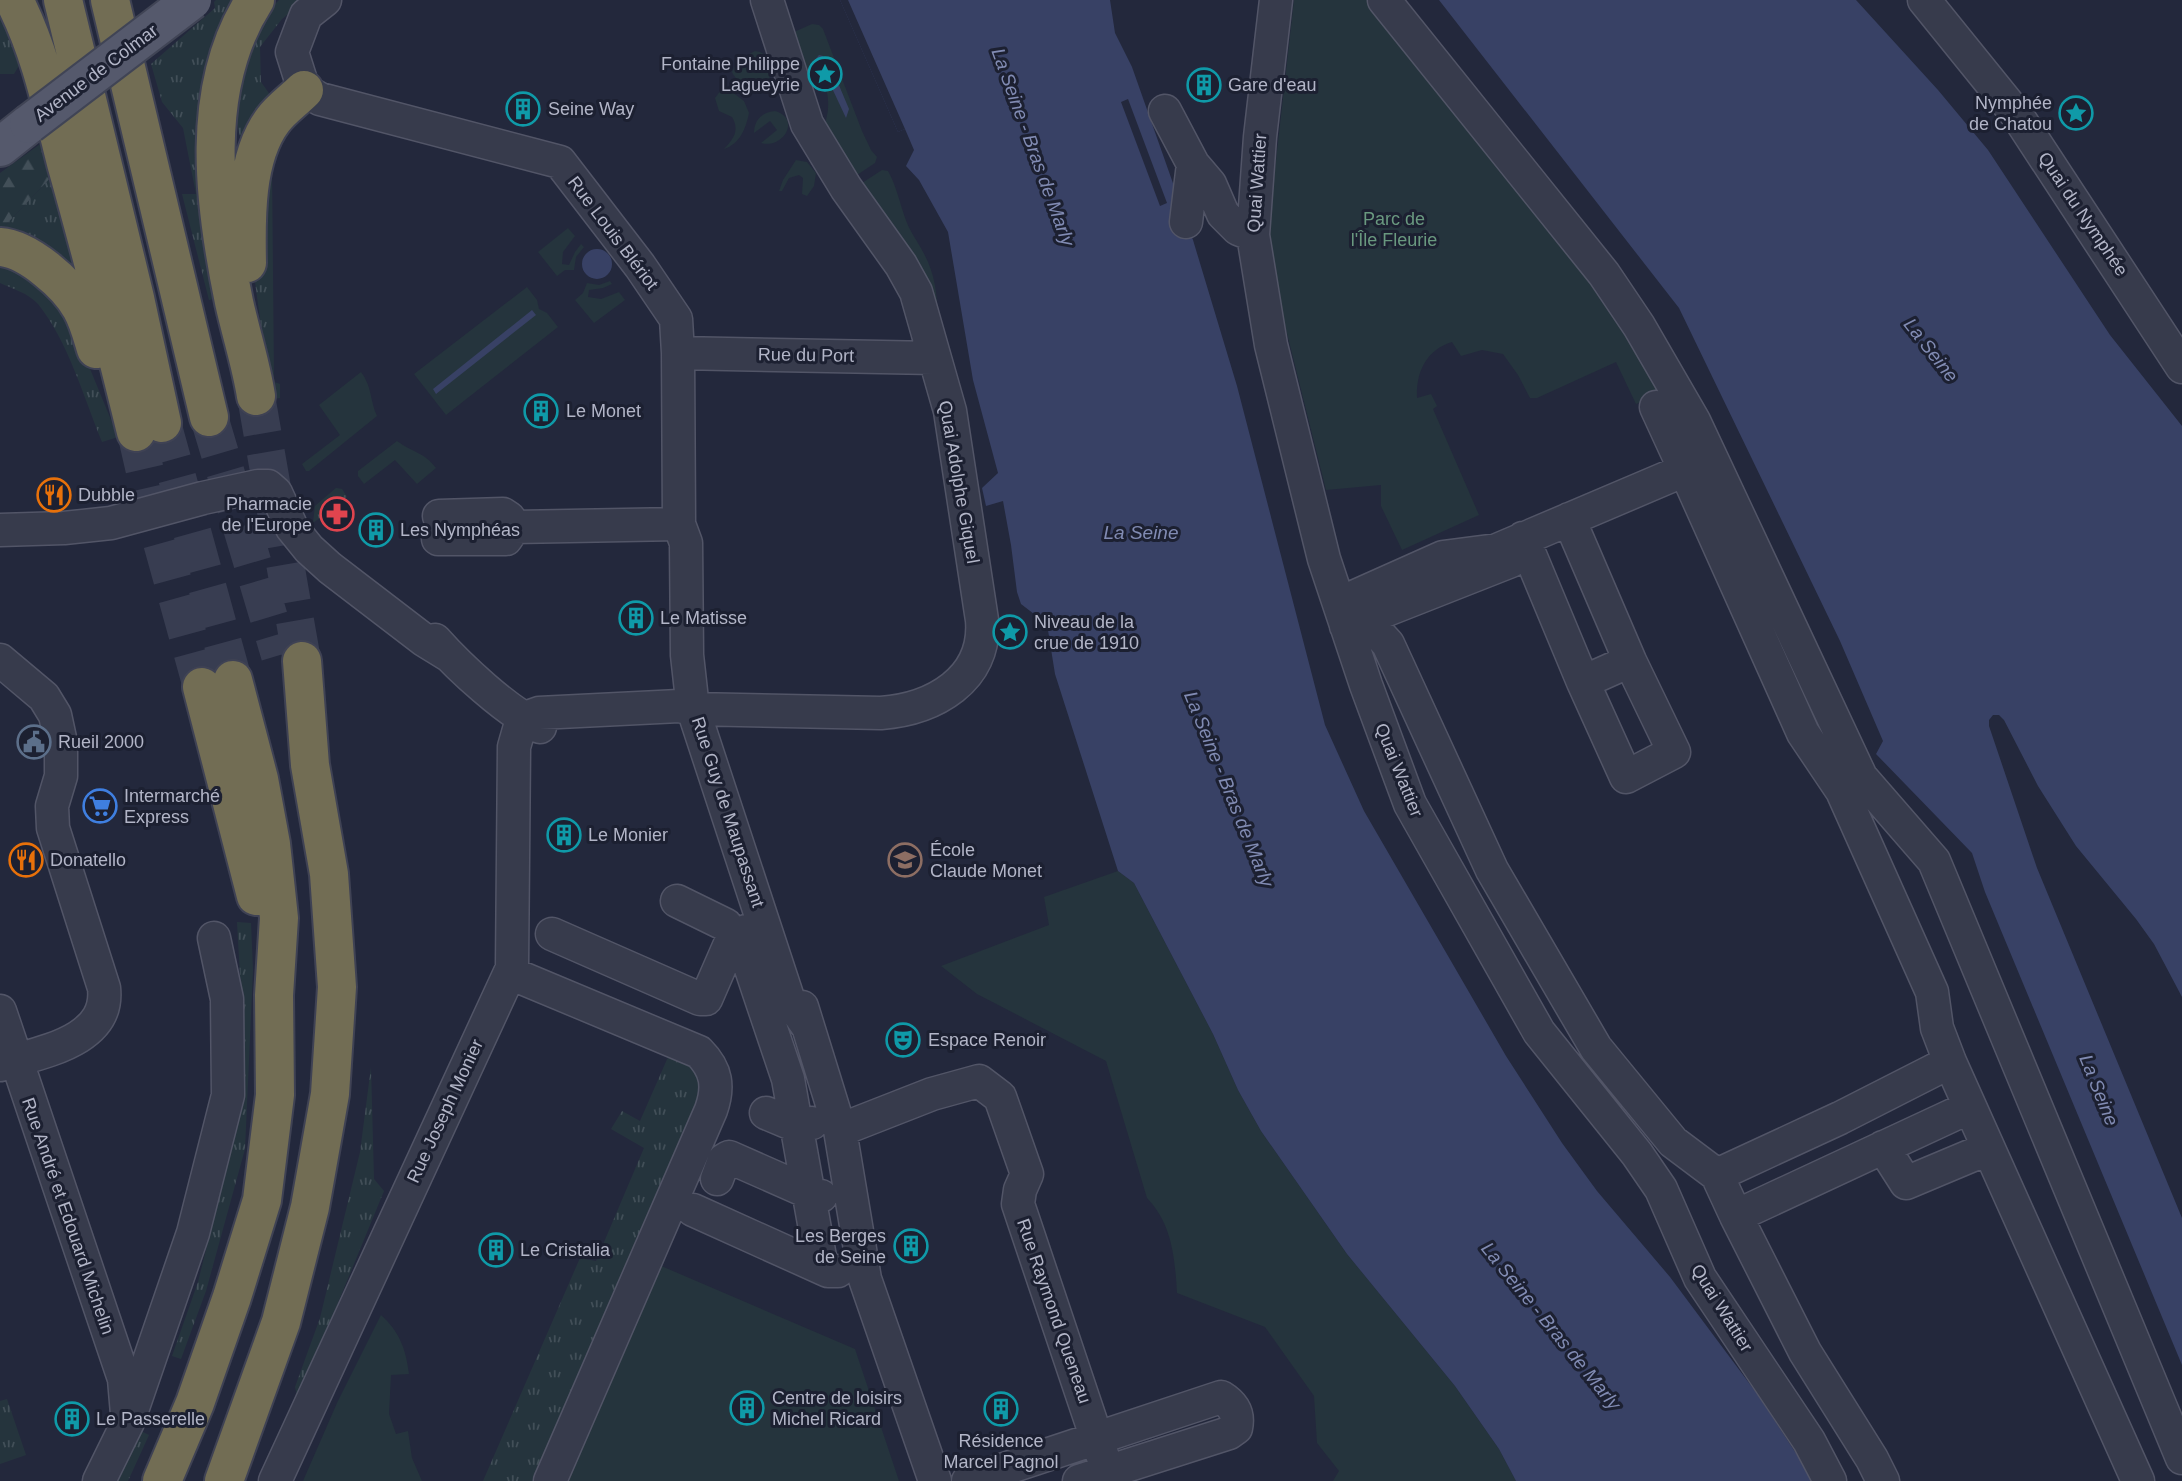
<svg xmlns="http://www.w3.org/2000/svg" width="2182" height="1481" font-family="Arial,sans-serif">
<defs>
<pattern id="grass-tufts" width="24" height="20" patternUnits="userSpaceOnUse" patternTransform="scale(1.75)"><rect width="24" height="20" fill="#25343d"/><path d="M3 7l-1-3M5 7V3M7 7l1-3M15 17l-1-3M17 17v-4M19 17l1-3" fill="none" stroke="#424f58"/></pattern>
<pattern id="forest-firs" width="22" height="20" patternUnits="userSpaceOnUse" patternTransform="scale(1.75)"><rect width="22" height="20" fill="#25343d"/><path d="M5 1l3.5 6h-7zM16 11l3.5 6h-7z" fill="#424f58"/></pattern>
</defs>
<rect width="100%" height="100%" fill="#23283c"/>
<path fill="url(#grass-tufts)" d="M216,0H249L230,28L223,297L209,300L182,194H196L183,128L162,102L151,64L215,8L214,2Z
M279,0H306L282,19L260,47L261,82L276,103L246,165L230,91L255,24Z
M0,3L21,62L14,74H0Z
M272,169L274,382L280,384V398L271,399L252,260L266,170Z
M55,173L84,284L0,231Z
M0,261H3L65,308L118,437L102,442C84,398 68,341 38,304C28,293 13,289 0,283Z
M336,488L342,489L347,497L313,523L315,506Z
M237,922L251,923L253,970L245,1149L206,1291L181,1359L172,1356L198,1282L230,1153L242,1012Z
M672,1048L687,1055L706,1083L541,1481H483L580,1258L596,1261L644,1148L611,1129L622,1111L640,1121Z
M371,1067L374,1179L384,1191L298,1400L295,1387L320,1318L360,1152Z
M7,1399L26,1455L0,1464V1401Z
M141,1431L149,1435L128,1481H116Z"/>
<path fill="url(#forest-firs)" d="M43,142L55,173L0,231V173Z"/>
<path fill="#25343d" d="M1294,0H1373L1598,282L1666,392L1636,404L1616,362L1537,398H1530L1518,375L1503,354L1482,350L1461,356L1452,342C1426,350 1416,372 1417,398L1431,394L1437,406L1433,409L1479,515L1402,550L1381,506V485L1326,490L1266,249Z
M812,24L819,25L823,29L862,131L871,150L877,157L875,163L857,175L826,125C825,119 828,115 828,109C829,86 825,88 808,75L794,32Z
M755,51C774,53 776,76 763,86C751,86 737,84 732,72L738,60Z
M728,89L744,101L749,113C746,128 740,144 724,149C731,141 741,132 732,117L719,111L715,98L721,90Z
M775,111C801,118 784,149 761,143L777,130L770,121L754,133C754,120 762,112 775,111Z
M796,160L807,162L816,173L814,186L807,196L802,194L803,178L799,175L789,178L782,191H779L783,180Z
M882,170L888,171C897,187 900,205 907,223C911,233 918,242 923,252C935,273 937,293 938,317L912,255L862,183Z
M568,228L575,236L563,252L562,264L569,265L575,252L581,244L584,247L576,257L574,270H565L557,276L538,252Z
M610,281L612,284L603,288L589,290L588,297L601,299L619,292L625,300L594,323L575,300L583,293L587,283L599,285Z
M527,287L537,300L539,309L547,313L558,327L446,415L414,374Z
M361,372C372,386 370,401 377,416L309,471H306L302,464L340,435L319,405Z
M397,441C413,453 424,452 436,468L417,484L395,460L364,484L358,476V471Z
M1118,871L1134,883L1213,1034L1238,1090L1261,1131L1347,1254L1455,1386L1499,1449L1516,1481H1333L1339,1471L1317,1443L1314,1396L1265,1327L1177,1293C1175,1258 1172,1224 1147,1198L1106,1061L977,994L941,966L1049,925L1044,897Z
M638,1256L855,1349L899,1481H541Z
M381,1315C400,1332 406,1350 409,1374L391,1375L389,1414L396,1434L408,1431L412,1458L422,1481H303L337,1403Z"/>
<path fill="#384165" d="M840,0H1110L1115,33L1132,67L1193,240L1237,386L1325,725L1364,811L1506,1056L1562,1143L1597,1191L1670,1277L1758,1395L1814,1481H1516L1499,1449L1455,1386L1347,1254L1261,1131L1238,1090L1213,1034L1134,883L1118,871L1055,674L1047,624L1021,604L1017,592L1011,545L1003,501L986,506L982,488L998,473L973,380L948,232L919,180L906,166L914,150L905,129L898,132Z
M1439,0H1856L1938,90L1988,150L2110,335L2182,426V997L2154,944L2136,919L2076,846L2038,786L2004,720L1999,715H1993L1989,720V726L2037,868L2182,1218V1365L1985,892L1972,853L1876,754L1883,741L1840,641L1679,308Z
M819,55L823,56L830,64L849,109L846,118L831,86L818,72L814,61Z
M582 264a15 15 0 1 1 30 0a15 15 0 1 1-30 0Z
M532,310L536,315L436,394L433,389Z"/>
<path fill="#23283c" d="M840,0H848L905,129L898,132Z
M1128,99L1167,203L1160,206L1121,102Z"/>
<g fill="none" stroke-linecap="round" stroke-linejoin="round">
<path stroke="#383d51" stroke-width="38" stroke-dasharray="38 19" stroke-linecap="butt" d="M256,396L302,661
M209,417L280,655
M162,423L233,680
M136,432L157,524L202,687"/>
<defs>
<path id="minor" d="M325,0L306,15L292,52L304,90L320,99L560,162L640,266L676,319L678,353L679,524L686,543L687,655L693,709L788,998L808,1027
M1276,0L1260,137L1253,235L1271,345L1324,559L1366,685L1410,804L1539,1032L1637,1154L1661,1189L1700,1278L1809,1441L1830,1481
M1384,0L1604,274L1639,326L1694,421L1861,777L1934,861L2182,1458
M1924,0L2017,115L2182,367
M1165,111L1193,164L1210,184L1223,214L1238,229L1253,235
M1186,222L1193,164
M678,353L934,358
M1656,407L1685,470
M439,516L503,514L509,518L514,527L679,524
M0,530L64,528L111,523L203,498L258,486H268L276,493L292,528L309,549L330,568L424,640L450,656
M1523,538L1583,682L1630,661L1569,519
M438,539H506L514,527
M1340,603L1443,557L1497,550L1685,470L1803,733L1842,791L1932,992L1937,1028L1950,1062L2138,1481
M1346,626L1377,632L1388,644L1492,870L1596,1048L1673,1142L1717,1175L1736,1216L1805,1352L1872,1459L1883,1481
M1346,626L1511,561
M435,640C459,667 507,712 540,727
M0,660L44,697L55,715L61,743V776L52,806L53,828L104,988C110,1042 40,1052 0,1065
M1583,682L1626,777L1674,752L1630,661
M522,719L539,713L679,706L693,709L881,713C933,709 987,680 982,620L950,411L916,292L901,265L846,188L807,124L767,0
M677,901L726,925L749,963L788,1079L822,1268
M552,934L700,999H706L733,937L746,931
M510,973L699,1052C717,1070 719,1087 711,1110L550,1481
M802,1007L840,1130L865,1279L935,1481
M0,1011L124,1379L127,1414
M766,1113L797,1126L812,1123
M840,1130L932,1094L979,1081L1000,1097L1027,1174L1020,1190L1018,1204L1111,1481
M1883,1147L1906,1183L1987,1149
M1717,1175L1840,1118L1950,1062
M717,1179L724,1160L729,1157L815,1195L821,1196
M693,1210L828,1271H838
M1736,1216L1970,1107
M99,1481L128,1422L193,1233L228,1095L227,999L214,938
M275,1481L512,968L514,747L522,719
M968,1481L1221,1397C1234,1405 1239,1414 1236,1428L1229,1433L1079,1481"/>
<path id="major" d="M0,147L29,124"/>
<path id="highway" d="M14,0C40,50 52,108 66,163C91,252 114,342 136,432
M63,0L135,298L162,423
M110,0L209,417
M255,0C198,88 214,205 234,302C241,334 251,364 256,396
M0,247C28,249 68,284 81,308C88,320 92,336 96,349
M247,263C246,219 245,157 273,120C281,109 294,100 304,90
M202,687L256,896
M162,1481L195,1403L232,1297L262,1200L275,1095L274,995L279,918L271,844L259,779L233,680
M224,1481L281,1322L310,1207L330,1094L337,987L329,874L310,765L302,661"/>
</defs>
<use href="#minor" stroke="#525567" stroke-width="35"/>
<use href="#major" stroke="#404455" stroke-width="42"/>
<use href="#highway" stroke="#3f4254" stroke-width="42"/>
<use href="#minor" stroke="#373b4c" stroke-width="32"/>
<use href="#major" stroke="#55596c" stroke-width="38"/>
<use href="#highway" stroke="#726d54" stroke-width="38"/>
<defs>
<path id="major-bridge" d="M29,124L192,0"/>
</defs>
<use href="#major-bridge" stroke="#404455" stroke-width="42" stroke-linecap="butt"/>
<use href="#major-bridge" stroke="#55596c" stroke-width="38"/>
</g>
<defs>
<symbol id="sight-ring" viewBox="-11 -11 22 22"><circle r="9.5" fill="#1c2031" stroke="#0f9aa8" stroke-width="1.5"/><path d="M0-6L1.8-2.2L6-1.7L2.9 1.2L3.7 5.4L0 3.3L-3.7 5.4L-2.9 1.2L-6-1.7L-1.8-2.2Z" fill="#0f9aa8"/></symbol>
<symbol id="building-ring" viewBox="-11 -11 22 22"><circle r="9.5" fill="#1c2031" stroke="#0f9aa8" stroke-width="1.5"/><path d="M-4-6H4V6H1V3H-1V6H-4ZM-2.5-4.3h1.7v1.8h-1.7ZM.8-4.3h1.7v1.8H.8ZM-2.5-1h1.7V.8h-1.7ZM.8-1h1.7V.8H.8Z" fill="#0f9aa8"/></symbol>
<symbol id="restaurant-ring" viewBox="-11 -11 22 22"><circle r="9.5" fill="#1c2031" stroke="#e8710a" stroke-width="1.5"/><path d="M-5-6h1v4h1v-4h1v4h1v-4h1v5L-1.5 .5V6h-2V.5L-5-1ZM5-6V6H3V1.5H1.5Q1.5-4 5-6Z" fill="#e8710a"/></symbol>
<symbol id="pharmacy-ring" viewBox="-11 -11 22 22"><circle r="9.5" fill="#1c2031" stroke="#e0444e" stroke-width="1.5"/><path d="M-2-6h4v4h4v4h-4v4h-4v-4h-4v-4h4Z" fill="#e0444e"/></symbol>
<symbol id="civic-ring" viewBox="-11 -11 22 22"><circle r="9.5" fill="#1c2031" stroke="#5c6f8a" stroke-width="1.5"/><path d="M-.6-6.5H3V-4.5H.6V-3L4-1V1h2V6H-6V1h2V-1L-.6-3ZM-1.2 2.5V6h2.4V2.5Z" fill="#5c6f8a"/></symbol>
<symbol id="supermarket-ring" viewBox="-11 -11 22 22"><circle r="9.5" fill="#1c2031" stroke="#3f7fe0" stroke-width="1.5"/><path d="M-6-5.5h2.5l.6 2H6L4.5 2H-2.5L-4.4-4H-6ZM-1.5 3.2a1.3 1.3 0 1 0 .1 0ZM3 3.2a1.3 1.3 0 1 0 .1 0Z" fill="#3f7fe0"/></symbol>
<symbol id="school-ring" viewBox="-11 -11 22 22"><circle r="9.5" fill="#1c2031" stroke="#8d6e63" stroke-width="1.5"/><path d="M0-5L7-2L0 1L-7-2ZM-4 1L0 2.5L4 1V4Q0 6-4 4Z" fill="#8d6e63"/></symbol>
<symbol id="theatre-ring" viewBox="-11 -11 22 22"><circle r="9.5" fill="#1c2031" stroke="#0f9aa8" stroke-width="1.5"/><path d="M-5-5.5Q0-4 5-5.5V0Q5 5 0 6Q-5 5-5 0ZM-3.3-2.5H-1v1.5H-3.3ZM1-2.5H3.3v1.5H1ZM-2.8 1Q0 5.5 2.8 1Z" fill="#0f9aa8"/></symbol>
</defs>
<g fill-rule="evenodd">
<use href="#sight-ring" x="806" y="55" width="38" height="38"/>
<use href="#building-ring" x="1185" y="66" width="38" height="38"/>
<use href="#building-ring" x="504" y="90" width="38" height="38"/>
<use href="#sight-ring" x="2057" y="94" width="38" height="38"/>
<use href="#building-ring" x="522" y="392" width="38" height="38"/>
<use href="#restaurant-ring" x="35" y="476" width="38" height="38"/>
<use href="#pharmacy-ring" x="318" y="495" width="38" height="38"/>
<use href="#building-ring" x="357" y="511" width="38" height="38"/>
<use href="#building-ring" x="617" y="599" width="38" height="38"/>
<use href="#sight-ring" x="991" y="613" width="38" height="38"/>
<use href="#civic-ring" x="15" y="723" width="38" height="38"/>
<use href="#supermarket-ring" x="81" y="787" width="38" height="38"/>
<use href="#building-ring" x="545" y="816" width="38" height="38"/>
<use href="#restaurant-ring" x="7" y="841" width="38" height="38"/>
<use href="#school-ring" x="886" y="841" width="38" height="38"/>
<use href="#theatre-ring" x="884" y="1021" width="38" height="38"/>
<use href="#building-ring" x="892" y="1227" width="38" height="38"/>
<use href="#building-ring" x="477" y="1231" width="38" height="38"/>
<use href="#building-ring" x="728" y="1389" width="38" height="38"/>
<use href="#building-ring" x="982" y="1390" width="38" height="38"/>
<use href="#building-ring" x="53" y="1400" width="38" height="38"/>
</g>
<g text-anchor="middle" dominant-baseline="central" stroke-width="6" stroke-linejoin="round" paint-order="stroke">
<g font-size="18" fill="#b2b5c7" stroke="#1c2031" text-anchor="start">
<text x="800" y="64" text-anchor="end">Fontaine Philippe<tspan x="800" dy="21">Lagueyrie</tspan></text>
<text x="1228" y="85">Gare d'eau</text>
<text x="2052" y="103" text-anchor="end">Nymphée<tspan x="2052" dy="21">de Chatou</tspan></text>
<text x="548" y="109">Seine Way</text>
<text x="566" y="411">Le Monet</text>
<text x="78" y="495">Dubble</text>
<text x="312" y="504" text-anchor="end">Pharmacie<tspan x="312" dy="21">de l'Europe</tspan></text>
<text x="400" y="530">Les Nymphéas</text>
<text x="660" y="618">Le Matisse</text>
<text x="1034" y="622">Niveau de la<tspan x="1034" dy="21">crue de 1910</tspan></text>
<text x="58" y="742">Rueil 2000</text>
<text x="124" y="796">Intermarché<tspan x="124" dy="21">Express</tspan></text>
<text x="588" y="835">Le Monier</text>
<text x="930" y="850">École<tspan x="930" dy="21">Claude Monet</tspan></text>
<text x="50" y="860">Donatello</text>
<text x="928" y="1040">Espace Renoir</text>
<text x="886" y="1236" text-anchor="end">Les Berges<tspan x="886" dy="21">de Seine</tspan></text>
<text x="520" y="1250">Le Cristalia</text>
<text x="772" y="1398">Centre de loisirs<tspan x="772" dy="21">Michel Ricard</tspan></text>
<text x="96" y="1419">Le Passerelle</text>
<text x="1001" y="1441" text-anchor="middle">Résidence<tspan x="1001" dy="21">Marcel Pagnol</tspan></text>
</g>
<g font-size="18" fill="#b2b5c7" stroke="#1c2031">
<text transform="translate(96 73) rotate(-37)">Avenue de Colmar</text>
<text transform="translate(1257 183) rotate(-86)">Quai Wattier</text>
<text transform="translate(2083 214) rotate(56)">Quai du Nymphée</text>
<text transform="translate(613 233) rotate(53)">Rue Louis Blériot</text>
<text transform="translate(806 355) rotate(1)">Rue du Port</text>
<text transform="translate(959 482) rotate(80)">Quai Adolphe Giquel</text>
<text transform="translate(1399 770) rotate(68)">Quai Wattier</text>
<text transform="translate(728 812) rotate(72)">Rue Guy de Maupassant</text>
<text transform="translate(445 1111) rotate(-65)">Rue Joseph Monier</text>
<text transform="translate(68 1216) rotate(71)">Rue André et Edouard Michelin</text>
<text transform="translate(1722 1308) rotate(58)">Quai Wattier</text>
<text transform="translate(1054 1311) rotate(71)">Rue Raymond Queneau</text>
</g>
<g font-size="18" fill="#69987f" stroke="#1c2031">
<text x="1394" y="219">Parc de<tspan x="1394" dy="21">l'Île Fleurie</tspan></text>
</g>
<g font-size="19" font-style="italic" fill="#818bb3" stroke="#1c2031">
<text transform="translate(1033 147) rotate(70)">La Seine - Bras de Marly</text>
<text transform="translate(1931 350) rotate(52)">La Seine</text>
<text x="1141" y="532">La Seine</text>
<text transform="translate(1229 789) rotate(68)">La Seine - Bras de Marly</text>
<text transform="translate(2099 1090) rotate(68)">La Seine</text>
<text transform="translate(1551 1326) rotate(51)">La Seine - Bras de Marly</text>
</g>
</g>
</svg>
